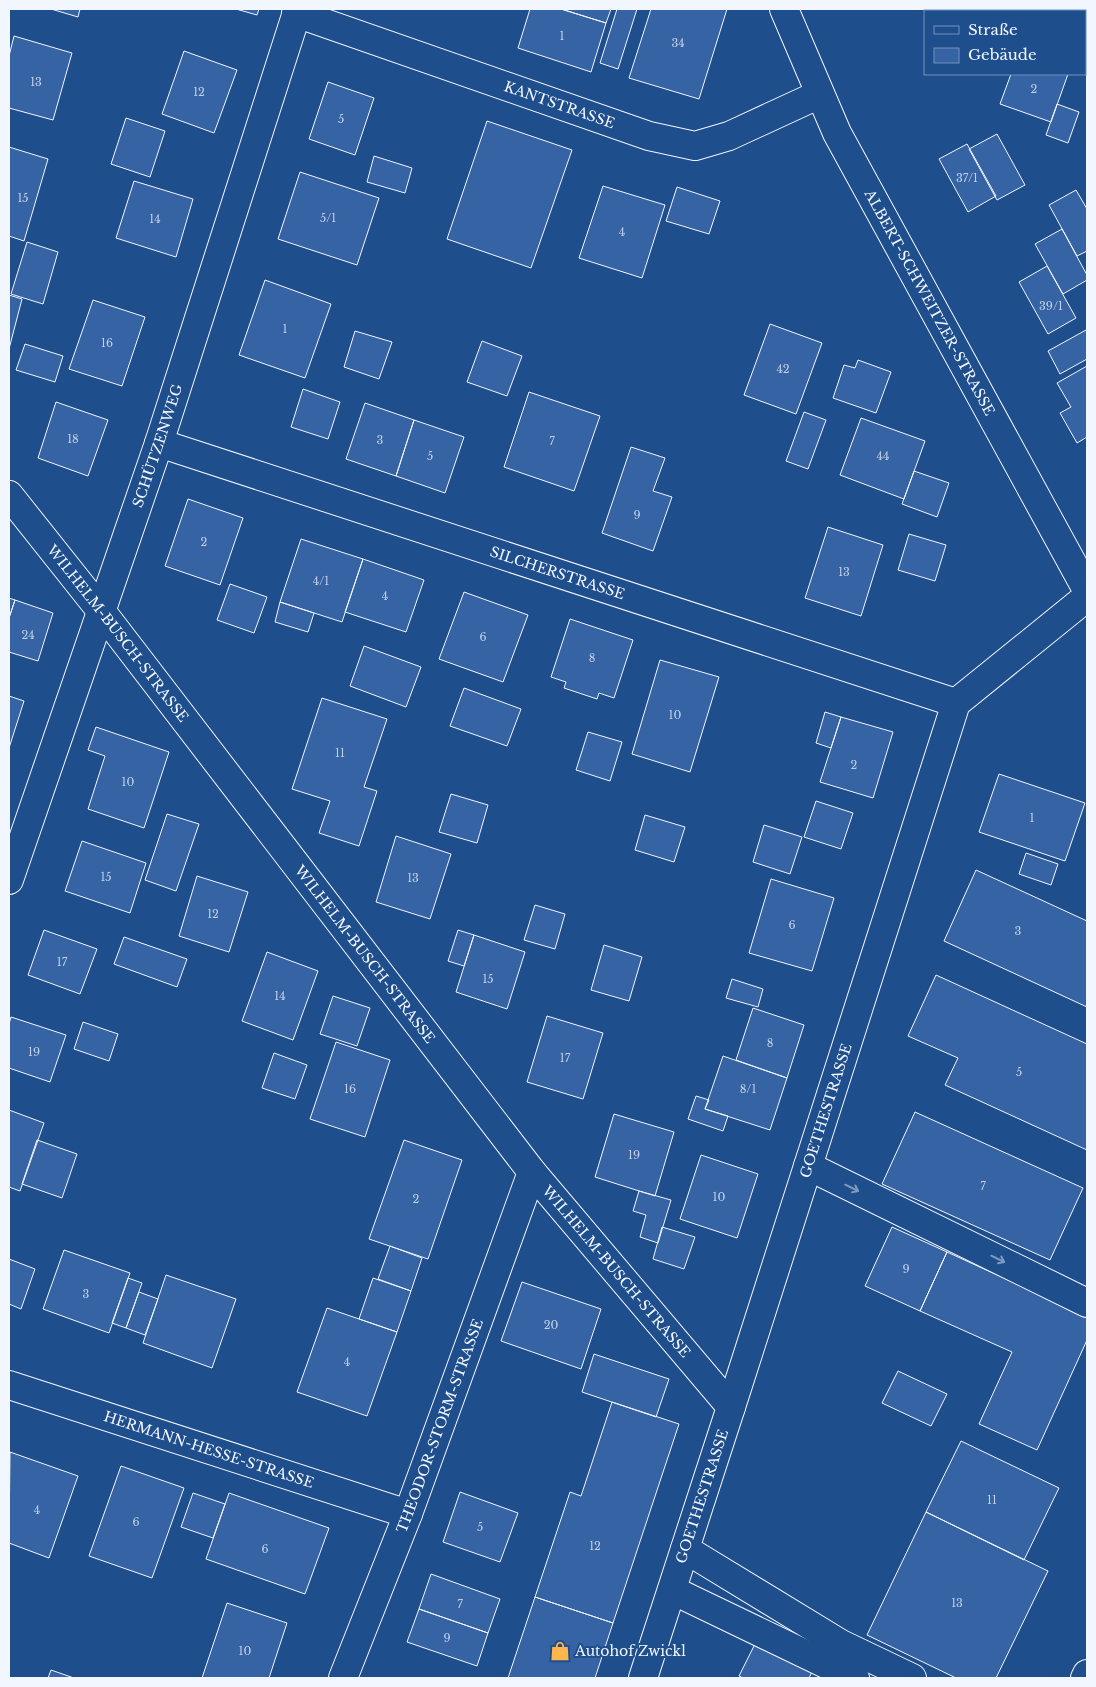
<svg xmlns="http://www.w3.org/2000/svg" width="1096" height="1687" font-family="'Libre Baskerville',serif">
<rect width="100%" height="100%" fill="#1f4e8c"/>
<path fill="#3563a3" stroke="#f2f6ff" d="M51,9H80L78,17Z
M236,9H259L257,15Z
M530,9H561L606,23L591,72L518,48Z
M561,9H611L606,23Z
M617,9H637L618,69L600,63Z
M651,9H727L699,99L629,78Z
M14,36L72,53L53,120L9,108V56Z
M184,51L237,70L214,133L162,114Z
M1011,74H1068L1051,122L1000,104Z
M328,82L374,98L355,155L309,139Z
M1057,104L1079,112L1068,143L1046,135Z
M126,118L165,131L150,177L111,164Z
M487,121L572,150L531,268L447,239Z
M997,134L1025,185L997,200L969,149Z
M967,144L996,196L968,212L939,159Z
M9,147L48,159L24,241L9,236Z
M374,156L412,168L405,193L367,182Z
M300,172L379,198L357,265L278,239Z
M134,181L193,199L176,257L116,238Z
M603,186L665,205L642,278L579,258Z
M677,187L720,201L709,234L666,221Z
M1076,190L1087,209V251L1077,256L1049,205Z
M1062,229L1087,275V280L1063,294L1035,244Z
M27,242L58,252L43,304L11,294Z
M1047,266L1076,318L1048,334L1019,282Z
M265,280L331,304L305,378L239,355Z
M9,295L22,299L9,349Z
M93,300L145,317L122,386L69,369Z
M770,324L822,343L796,414L744,395Z
M1086,330L1087,333V359L1060,374L1048,351Z
M355,331L392,342L379,379L344,367Z
M482,341L522,356L507,396L467,382Z
M25,344L63,356L55,382L16,370Z
M858,360L891,372L876,413L833,398L844,365L855,368Z
M1087,366V437L1077,443L1060,413L1071,407L1057,383Z
M303,389L340,402L328,439L291,427Z
M529,392L600,416L574,491L504,467Z
M56,402L108,420L88,476L38,458Z
M365,403L414,420L396,476L346,459Z
M804,412L826,420L808,469L786,461Z
M861,418L925,441L904,499L840,475Z
M414,420L464,437L445,493L396,476Z
M631,447L665,458L653,491L672,497L653,551L602,533Z
M914,471L949,483L937,517L902,504Z
M188,499L243,518L220,585L165,566Z
M828,527L883,545L861,616L805,598Z
M909,534L946,545L935,581L898,570Z
M301,539L363,559L342,622L280,602Z
M363,559L424,580L406,632L345,612Z
M230,584L267,597L254,633L217,620Z
M464,592L528,615L503,682L439,659Z
M9,598L15,600L9,618Z
M15,600L53,613L38,661L9,652V618Z
M280,602L314,613L308,632L275,622Z
M570,619L633,640L614,698L599,693L597,699L564,688L566,682L551,677Z
M364,646L421,667L406,707L350,686Z
M660,660L719,677L690,772L632,754Z
M464,688L521,709L507,746L450,726Z
M9,696L24,701L9,748Z
M322,698L387,719L364,787L377,791L359,846L319,833L330,801L292,789Z
M825,712L841,717L831,748L816,743Z
M841,717L893,732L873,798L820,782Z
M96,727L169,752L144,828L88,809L105,756L88,750Z
M588,732L622,742L610,781L576,770Z
M999,774L1085,803L1065,861L979,832Z
M451,794L488,805L477,843L439,832Z
M816,801L853,813L841,849L804,837Z
M167,814L199,824L176,891L145,880Z
M645,815L685,827L674,862L635,850Z
M764,825L802,837L790,874L753,862Z
M396,836L451,854L430,919L376,902Z
M82,841L146,863L130,913L65,891Z
M1026,853L1058,864L1051,885L1019,874Z
M976,870L1087,921V1007L944,941Z
M197,876L248,892L229,952L179,936Z
M771,879L834,898L812,971L749,953Z
M535,905L565,914L555,949L524,940Z
M44,930L97,949L80,994L28,975Z
M458,930L474,935L464,966L448,961Z
M474,935L525,952L507,1009L456,992Z
M124,937L187,959L177,987L114,964Z
M604,945L642,957L629,1001L591,990Z
M267,952L318,971L293,1040L242,1021Z
M936,975L1087,1044V1150L945,1085L958,1058L908,1036Z
M732,979L763,989L758,1007L726,998Z
M333,996L370,1008L357,1046L320,1034Z
M753,1008L804,1025L787,1078L736,1060Z
M547,1016L603,1033L583,1099L527,1082Z
M11,1017L66,1035L50,1082L9,1068V1024Z
M83,1022L118,1034L109,1061L74,1049Z
M336,1042L390,1060L365,1137L310,1119Z
M274,1053L307,1065L295,1099L262,1088Z
M723,1056L787,1078L770,1130L705,1109Z
M696,1096L709,1100L705,1109L728,1116L723,1131L688,1119Z
M9,1110L44,1123L20,1191L9,1187Z
M915,1112L1083,1188L1050,1260L882,1184Z
M614,1114L674,1132L655,1196L595,1177Z
M37,1140L77,1154L62,1198L22,1184Z
M404,1140L462,1160L428,1259L369,1239Z
M701,1155L758,1174L737,1238L680,1219Z
M639,1191L671,1200L658,1243L640,1237L646,1215L633,1211Z
M662,1227L695,1237L684,1269L653,1259Z
M892,1227L947,1252L920,1311L865,1286Z
M390,1246L422,1258L411,1291L378,1279Z
M64,1250L130,1273L109,1333L43,1309Z
M947,1252L1087,1316V1340L1037,1450L979,1424L1012,1352L920,1311Z
M9,1259L35,1269L21,1309L9,1304Z
M166,1275L236,1299L212,1368L143,1343Z
M128,1278L142,1283L126,1328L112,1323Z
M373,1278L411,1291L397,1332L359,1319Z
M522,1282L601,1309L581,1369L501,1341Z
M139,1292L158,1299L145,1335L126,1328Z
M327,1308L397,1332L367,1416L297,1392Z
M594,1354L669,1379L656,1417L582,1392Z
M898,1371L947,1394L931,1426L882,1403Z
M612,1402L679,1424L613,1623L535,1597L570,1492L581,1496Z
M961,1441L1059,1488L1024,1560L926,1512Z
M10,1452L78,1476L49,1558L9,1543Z
M121,1466L184,1488L152,1578L89,1556Z
M460,1492L518,1513L500,1562L443,1542Z
M193,1493L225,1504L213,1538L181,1527Z
M229,1493L329,1528L305,1594L206,1559Z
M926,1512L1048,1571L996,1678H956L867,1635Z
M431,1574L500,1599L488,1633L419,1609Z
M535,1597L613,1623L595,1678H508Z
M227,1603L287,1623L269,1678H202Z
M419,1609L488,1633L477,1666L407,1642Z
M755,1644L812,1672L809,1678H743L739,1676Z
M51,1670L74,1678H48Z"/>
<g fill="none" stroke-linecap="round" stroke-linejoin="round">
<defs>
<g id="minor">
<path id="s1" d="M784,9L837,133L1087,590"/>
<path d="M976,11L977,9"/>
<path id="s2" d="M296,13L649,136L695,146L729,136L820,94"/>
<path id="s3" d="M159,443L956,703"/>
<path id="s4" d="M9,495L102,612L532,1172L731,1407"/>
<path id="s5" d="M9,880L159,443L298,9"/>
<path d="M808,1166L1087,1303"/>
<path id="s6" d="M9,1385L408,1514"/>
<path d="M685,1549L841,1644L912,1678"/>
<path d="M672,1590L855,1678"/>
<path id="s7" d="M343,1678L408,1514L532,1172"/>
<path id="s8" d="M643,1678L731,1407L956,703L1087,597"/>
<path d="M1085,1678L1087,1674"/>
</g>
</defs>
<use href="#minor" stroke="#f2f6ff" stroke-width="30"/>
<use href="#minor" stroke="#1f4e8c" stroke-width="28"/>
</g>
<defs><path id="oneway-shaft" d="M-6 0H5M1.5-3L5.5 0L1.5 3" fill="none" stroke-width="1.6" stroke-linecap="round" stroke-linejoin="round" transform="scale(1.25)"/></defs>
<g stroke="#7e9ac0">
<use href="#oneway-shaft" transform="translate(852 1188) rotate(26)"/>
<use href="#oneway-shaft" transform="translate(998 1259) rotate(26)"/>
</g>
<defs>
<symbol id="shop-bare" viewBox="-9 -9 18 18"><path d="M-5-2.5h2.3a2.7 3.5 0 0 1 5.4 0H5L5.5 6h-11ZM-1.5-2.5h3a1.5 2.3 0 0 0-3 0Z" fill="#ffb74d" stroke="#1f4e8c" stroke-width="2.5" paint-order="stroke"/></symbol>
</defs>
<g fill-rule="evenodd">
<use href="#shop-bare" x="546" y="1637" width="28" height="28"/>
</g>
<g text-anchor="middle" dominant-baseline="central" stroke-width="4" stroke-linejoin="round" paint-order="stroke">
<g font-size="11" fill="#c3d1e8">
<text x="562" y="36">1</text>
<text x="678" y="43">34</text>
<text x="36" y="82">13</text>
<text x="1034" y="89">2</text>
<text x="199" y="92">12</text>
<text x="341" y="119">5</text>
<text x="967" y="178">37/1</text>
<text x="23" y="198">15</text>
<text x="328" y="218">5/1</text>
<text x="155" y="219">14</text>
<text x="622" y="232">4</text>
<text x="1051" y="306">39/1</text>
<text x="285" y="329">1</text>
<text x="107" y="343">16</text>
<text x="783" y="369">42</text>
<text x="73" y="439">18</text>
<text x="380" y="440">3</text>
<text x="552" y="441">7</text>
<text x="430" y="456">5</text>
<text x="883" y="456">44</text>
<text x="637" y="515">9</text>
<text x="204" y="542">2</text>
<text x="844" y="572">13</text>
<text x="321" y="581">4/1</text>
<text x="385" y="596">4</text>
<text x="28" y="635">24</text>
<text x="483" y="637">6</text>
<text x="592" y="658">8</text>
<text x="675" y="715">10</text>
<text x="340" y="753">11</text>
<text x="854" y="765">2</text>
<text x="128" y="782">10</text>
<text x="1032" y="818">1</text>
<text x="106" y="877">15</text>
<text x="413" y="878">13</text>
<text x="213" y="914">12</text>
<text x="792" y="925">6</text>
<text x="1018" y="931">3</text>
<text x="62" y="962">17</text>
<text x="488" y="979">15</text>
<text x="280" y="996">14</text>
<text x="770" y="1043">8</text>
<text x="34" y="1052">19</text>
<text x="565" y="1058">17</text>
<text x="1019" y="1072">5</text>
<text x="350" y="1089">16</text>
<text x="748" y="1089">8/1</text>
<text x="634" y="1155">19</text>
<text x="983" y="1186">7</text>
<text x="719" y="1197">10</text>
<text x="416" y="1199">2</text>
<text x="906" y="1269">9</text>
<text x="86" y="1294">3</text>
<text x="551" y="1325">20</text>
<text x="347" y="1362">4</text>
<text x="992" y="1500">11</text>
<text x="37" y="1510">4</text>
<text x="136" y="1522">6</text>
<text x="480" y="1527">5</text>
<text x="595" y="1546">12</text>
<text x="265" y="1549">6</text>
<text x="957" y="1603">13</text>
<text x="460" y="1604">7</text>
<text x="447" y="1638">9</text>
<text x="245" y="1651">10</text>
</g>
<g font-size="14" fill="#f2f6ff" stroke="#1f4e8c">
<text stroke="none"><textPath href="#s2" startOffset="279">KANTSTRASSE</textPath></text>
<text stroke="none"><textPath href="#s1" startOffset="328">ALBERT-SCHWEITZER-STRASSE</textPath></text>
<text stroke="none"><textPath href="#s5" startOffset="459">SCHÜTZENWEG</textPath></text>
<text stroke="none"><textPath href="#s3" startOffset="419">SILCHERSTRASSE</textPath></text>
<text stroke="none"><textPath href="#s4" startOffset="176">WILHELM-BUSCH-STRASSE</textPath></text>
<text stroke="none"><textPath href="#s4" startOffset="581">WILHELM-BUSCH-STRASSE</textPath></text>
<text stroke="none"><textPath href="#s8" startOffset="596">GOETHESTRASSE</textPath></text>
<text stroke="none"><textPath href="#s4" startOffset="986">WILHELM-BUSCH-STRASSE</textPath></text>
<text stroke="none"><textPath href="#s7" startOffset="270">THEODOR-STORM-STRASSE</textPath></text>
<text stroke="none"><textPath href="#s6" startOffset="210">HERMANN-HESSE-STRASSE</textPath></text>
<text stroke="none"><textPath href="#s8" startOffset="191">GOETHESTRASSE</textPath></text>
</g>
<g font-size="14" fill="#f2f6ff" stroke="#1f4e8c" text-anchor="start">
<text x="575" y="1651">Autohof Zwickl</text>
</g>
</g>
<rect width="1096" height="1687" fill="none" stroke="#f2f6ff" stroke-width="20"/>
<rect x="924" y="10" width="162" height="65" fill="#1f4e8c" stroke="#7391ba"/>
<rect x="934" y="26" width="25" height="8" fill="#1f4e8c" stroke="#7391ba"/>
<text x="968" y="35" font-size="15" fill="#f2f6ff">Straße</text>
<rect x="934" y="48" width="25" height="15" fill="#3563a3" stroke="#7391ba"/>
<text x="968" y="60" font-size="15" fill="#f2f6ff">Gebäude</text>
</svg>
